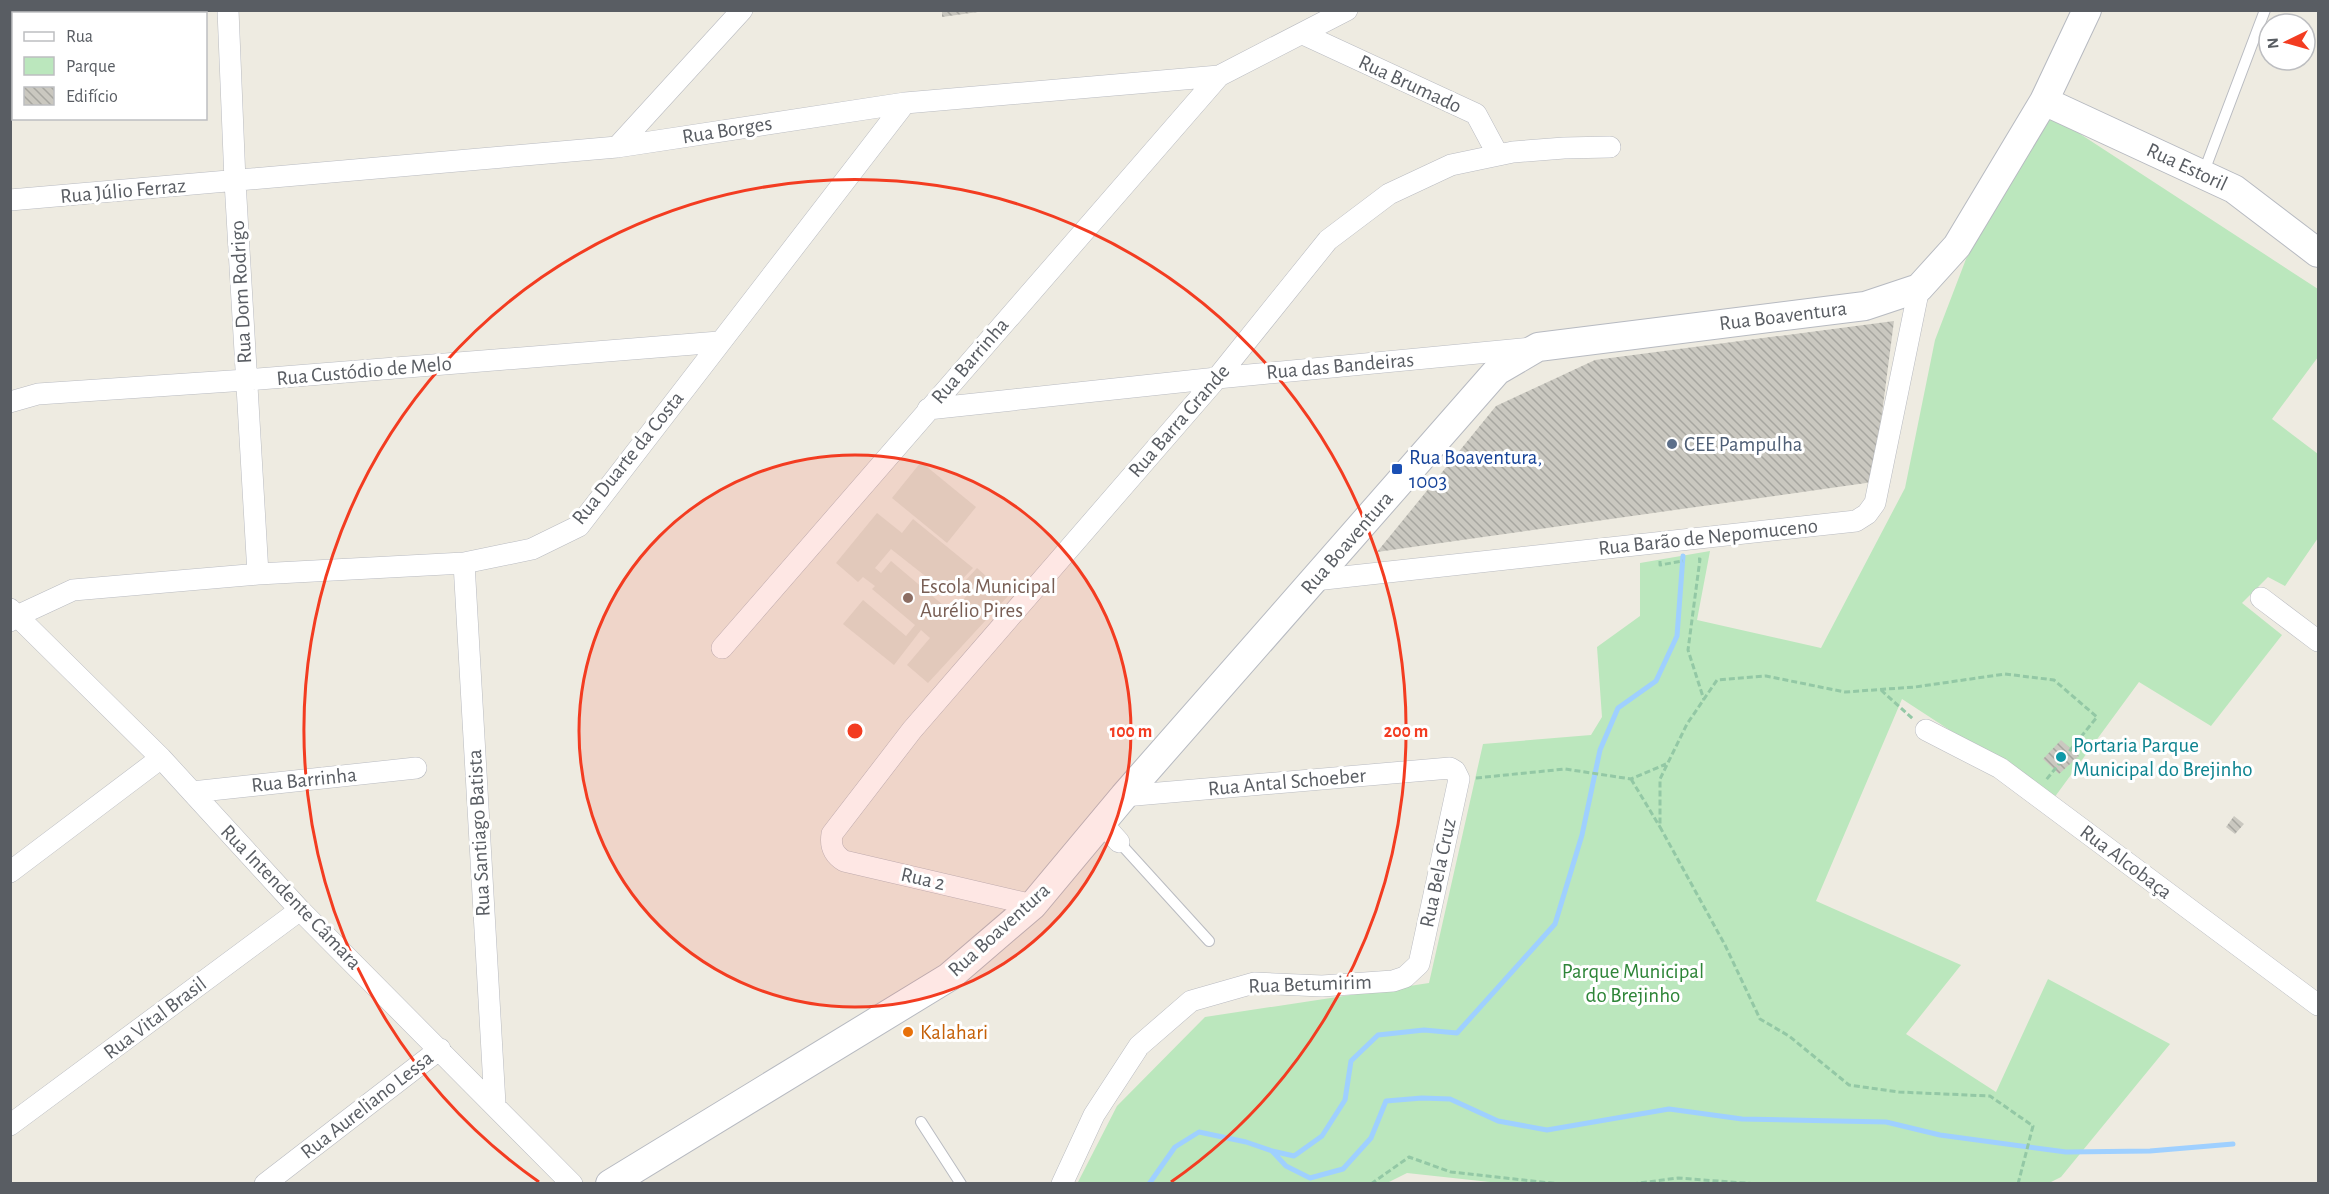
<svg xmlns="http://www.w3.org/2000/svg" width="2329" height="1194" font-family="'Alegreya Sans',sans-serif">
<defs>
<pattern id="building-back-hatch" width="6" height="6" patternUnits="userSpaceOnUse" patternTransform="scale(1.5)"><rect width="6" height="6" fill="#cac8c0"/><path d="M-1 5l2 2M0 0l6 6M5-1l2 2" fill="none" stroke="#a7a6a0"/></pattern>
</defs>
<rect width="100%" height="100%" fill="#eeebe1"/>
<path fill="#e0ddd1" d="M921,462L976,507L947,543L892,498Z
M877,513L902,533L913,519L973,568L948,594L891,549L875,568L881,573L891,561L943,605L941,608L949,615L973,589L965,581L977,568L1008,596L928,683L907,665L930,638L921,630L894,665L843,624L863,600L906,636L915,625L872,589L875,586L863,577L858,582L836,563Z"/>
<path fill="#bbe7bd" d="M2051,115L2318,289V357L2272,419L2318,454V538L2285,586L2268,577L2242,603L2282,635L2211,726L2139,682L2054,798L1902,699L1816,901L1961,965L1906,1034L1996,1092L2048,979L2170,1044L2061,1177L2047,1184H1508L1407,1173L1385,1184H1077L1117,1106L1205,1017L1429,983L1483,744L1591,735L1602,717L1597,647L1640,616V563L1710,551L1697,620L1821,648L1905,488L1935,340L1966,259Z"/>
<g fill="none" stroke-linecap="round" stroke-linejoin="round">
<path stroke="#9fd0ff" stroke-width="5" d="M1272,1151L1286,1166L1310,1178L1343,1169L1371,1138L1386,1101L1422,1098L1450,1099L1498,1121L1547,1130L1669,1109L1742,1119L1886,1122L1940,1135L2066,1152L2150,1151L2233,1144
M1149,1184L1175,1147L1199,1132L1246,1142L1272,1151L1294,1156L1322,1136L1345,1100L1351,1061L1378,1035L1424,1030L1457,1033L1555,924L1582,835L1600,750L1618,708L1656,681L1677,636L1683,556"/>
</g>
<path fill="url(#building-back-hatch)" d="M942,10H978V12L942,17Z
M1894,321L1873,482L1377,552L1496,406L1595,360Z
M2061,740L2079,756L2059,774L2043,759Z
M2234,816L2244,824L2235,834L2226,827Z"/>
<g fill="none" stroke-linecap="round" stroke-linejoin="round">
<defs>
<path id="lane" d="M2203,174L2265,10
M1119,842L1209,941
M921,1122L961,1184"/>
<path id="street" d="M228,10L235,181L258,574
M1303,34L1476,114L1498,155
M617,147L742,10
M10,200L617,147L905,103L1219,76L1347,10
M10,402L38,394L246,380L719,342
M928,409L1217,378L1531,348
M464,563L495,1104
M1315,580L1856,521L1867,514L1875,503L1919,288
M2261,598L2318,641
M10,609L161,758L300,910L572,1184
M10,621L17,616L73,590L258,574L464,563L532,549L579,526L905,103
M722,648L1219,76
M1926,730L2000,768L2318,1005
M192,792L416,768
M1102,823L1119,842
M10,872L161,758
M1033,905L844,861C833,854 830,846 832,834L912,730L1217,378L1328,240L1389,194L1451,165L1513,152L1564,148L1610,147
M10,1125L300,910
M265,1184L440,1049
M1062,1184L1094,1115L1139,1046L1191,1001L1254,983L1322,986L1393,981L1405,977L1419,964L1459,779L1455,771L1450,768L1124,796"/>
<path id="secondary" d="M2044,101L2234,189L2318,253
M610,1184L949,977L1033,905L1124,796L1497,371L1538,347L1865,306L1919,288L1957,246L2044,101L2087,10"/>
</defs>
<use href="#lane" stroke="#b9bbc1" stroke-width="12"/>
<use href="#street" stroke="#b9bbc1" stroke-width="22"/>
<use href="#secondary" stroke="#b7bac1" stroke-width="30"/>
<path stroke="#93c8a5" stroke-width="3" stroke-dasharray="6 3" stroke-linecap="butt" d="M1698,559H1700L1688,650L1704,700
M1660,561V565L1683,561
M1881,690L1913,719
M1476,778L1565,769L1631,779L1666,764
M1631,779L1660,827
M1371,1184L1409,1157L1451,1172L1560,1184
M1632,1184L1678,1178L1757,1184
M2018,1184L2033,1126L1990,1096L1899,1092L1849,1085L1789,1036L1760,1019L1725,945L1660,827V779L1687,724L1717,680L1766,676L1845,692L1915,687L2005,674L2054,680L2097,717L2046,780"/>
<use href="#lane" stroke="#fff" stroke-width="10"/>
<use href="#street" stroke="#fff" stroke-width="21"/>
<use href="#secondary" stroke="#fff" stroke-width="28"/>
</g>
<circle cx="855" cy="731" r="276" fill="#f33c21" fill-opacity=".12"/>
<g fill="none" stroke="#f33c21" stroke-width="3">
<circle cx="855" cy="731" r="276"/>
<path d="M539 1182A551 551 0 1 1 1171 1182"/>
</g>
<circle fill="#5c6f8a" stroke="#fff" stroke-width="2" cx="1672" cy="444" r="6"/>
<rect fill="#1a4fb4" stroke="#fff" stroke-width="2" x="1391" y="463" width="12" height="12" rx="3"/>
<circle fill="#8d6e63" stroke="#fff" stroke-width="2" cx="908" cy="598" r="6"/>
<circle fill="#0f9aa8" stroke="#fff" stroke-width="2" cx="2061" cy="757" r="6"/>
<circle fill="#e8710a" stroke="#fff" stroke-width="2" cx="908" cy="1032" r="6"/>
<g text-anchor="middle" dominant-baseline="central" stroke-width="6" stroke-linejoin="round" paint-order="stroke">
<g font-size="21" fill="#595d63" stroke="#fff">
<text transform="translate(1410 84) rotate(25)">Rua Brumado</text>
<text transform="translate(727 130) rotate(-9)">Rua Borges</text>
<text transform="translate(2187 167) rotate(25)">Rua Estoril</text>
<text transform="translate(123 191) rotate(-5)">Rua Júlio Ferraz</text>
<text transform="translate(241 292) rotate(-93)">Rua Dom Rodrigo</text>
<text transform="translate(1783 316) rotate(-7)">Rua Boaventura</text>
<text transform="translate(970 361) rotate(-49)">Rua Barrinha</text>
<text transform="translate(1340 366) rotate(-5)">Rua das Bandeiras</text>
<text transform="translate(364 371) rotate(-5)">Rua Custódio de Melo</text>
<text transform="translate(1179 421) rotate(-49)">Rua Barra Grande</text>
<text transform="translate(628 458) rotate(-51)">Rua Duarte da Costa</text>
<text transform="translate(1708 537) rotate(-6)">Rua Barão de Nepomuceno</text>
<text transform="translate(1347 543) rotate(-49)">Rua Boaventura</text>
<text transform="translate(304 780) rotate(-6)">Rua Barrinha</text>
<text transform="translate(1287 782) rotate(-5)">Rua Antal Schoeber</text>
<text transform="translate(479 833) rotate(-93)">Rua Santiago Batista</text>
<text transform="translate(2126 862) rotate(37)">Rua Alcobaça</text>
<text transform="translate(1438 873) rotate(-78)">Rua Bela Cruz</text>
<text transform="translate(923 879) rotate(13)">Rua 2</text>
<text transform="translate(291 897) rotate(46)">Rua Intendente Câmara</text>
<text transform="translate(999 930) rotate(-42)">Rua Boaventura</text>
<text transform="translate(1310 984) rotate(-2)">Rua Betumirim</text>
<text transform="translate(155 1018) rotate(-37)">Rua Vital Brasil</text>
<text transform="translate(367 1105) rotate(-38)">Rua Aureliano Lessa</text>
</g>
<g font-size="21" fill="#4e5e75" stroke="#fff" text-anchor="start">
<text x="1684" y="444">CEE Pampulha</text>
</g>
<g font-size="21" fill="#164399" stroke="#fff" text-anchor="start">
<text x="1409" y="457">Rua Boaventura,<tspan x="1409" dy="24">1003</tspan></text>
</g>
<g font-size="21" fill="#785e54" stroke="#fff" text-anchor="start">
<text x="920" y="586">Escola Municipal<tspan x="920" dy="24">Aurélio Pires</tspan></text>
</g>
<g font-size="21" fill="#0d838f" stroke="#fff" text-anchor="start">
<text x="2073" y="745">Portaria Parque<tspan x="2073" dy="24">Municipal do Brejinho</tspan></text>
</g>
<g font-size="21" fill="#2e8538" stroke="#fff">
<text x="1633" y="971">Parque Municipal<tspan x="1633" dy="24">do Brejinho</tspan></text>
</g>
<g font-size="21" fill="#c56008" stroke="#fff" text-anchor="start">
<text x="920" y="1032">Kalahari</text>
</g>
</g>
<circle cx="855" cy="731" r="9" fill="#f33c21" stroke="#fff" stroke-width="3"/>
<g font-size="18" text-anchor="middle" font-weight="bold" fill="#f33c21" stroke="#fff" stroke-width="6" stroke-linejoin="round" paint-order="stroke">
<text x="1131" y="737">100 m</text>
<text x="1406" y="737">200 m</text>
</g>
<rect width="2329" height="1194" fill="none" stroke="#595d63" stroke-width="24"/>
<rect x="12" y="12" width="195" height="108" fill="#ffffff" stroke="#bdbec1" stroke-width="1.5"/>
<rect x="24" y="32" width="30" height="9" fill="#ffffff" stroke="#bdbec1" stroke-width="1.5"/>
<text x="66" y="42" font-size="18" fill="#595d63">Rua</text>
<rect x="24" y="57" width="30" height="18" fill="#bbe7bd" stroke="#bdbec1" stroke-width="1.5"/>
<text x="66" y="72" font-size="18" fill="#595d63">Parque</text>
<rect x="24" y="87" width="30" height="18" fill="url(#building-back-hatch)" stroke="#bdbec1" stroke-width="1.5"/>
<text x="66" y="102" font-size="18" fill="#595d63">Edifício</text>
<g transform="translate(2287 42) rotate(265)"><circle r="28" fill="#ffffff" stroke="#bdbec1" stroke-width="1.5"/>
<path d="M0-4.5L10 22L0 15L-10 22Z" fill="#f33c21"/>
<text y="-9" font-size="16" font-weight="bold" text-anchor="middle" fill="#595d63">N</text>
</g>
</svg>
